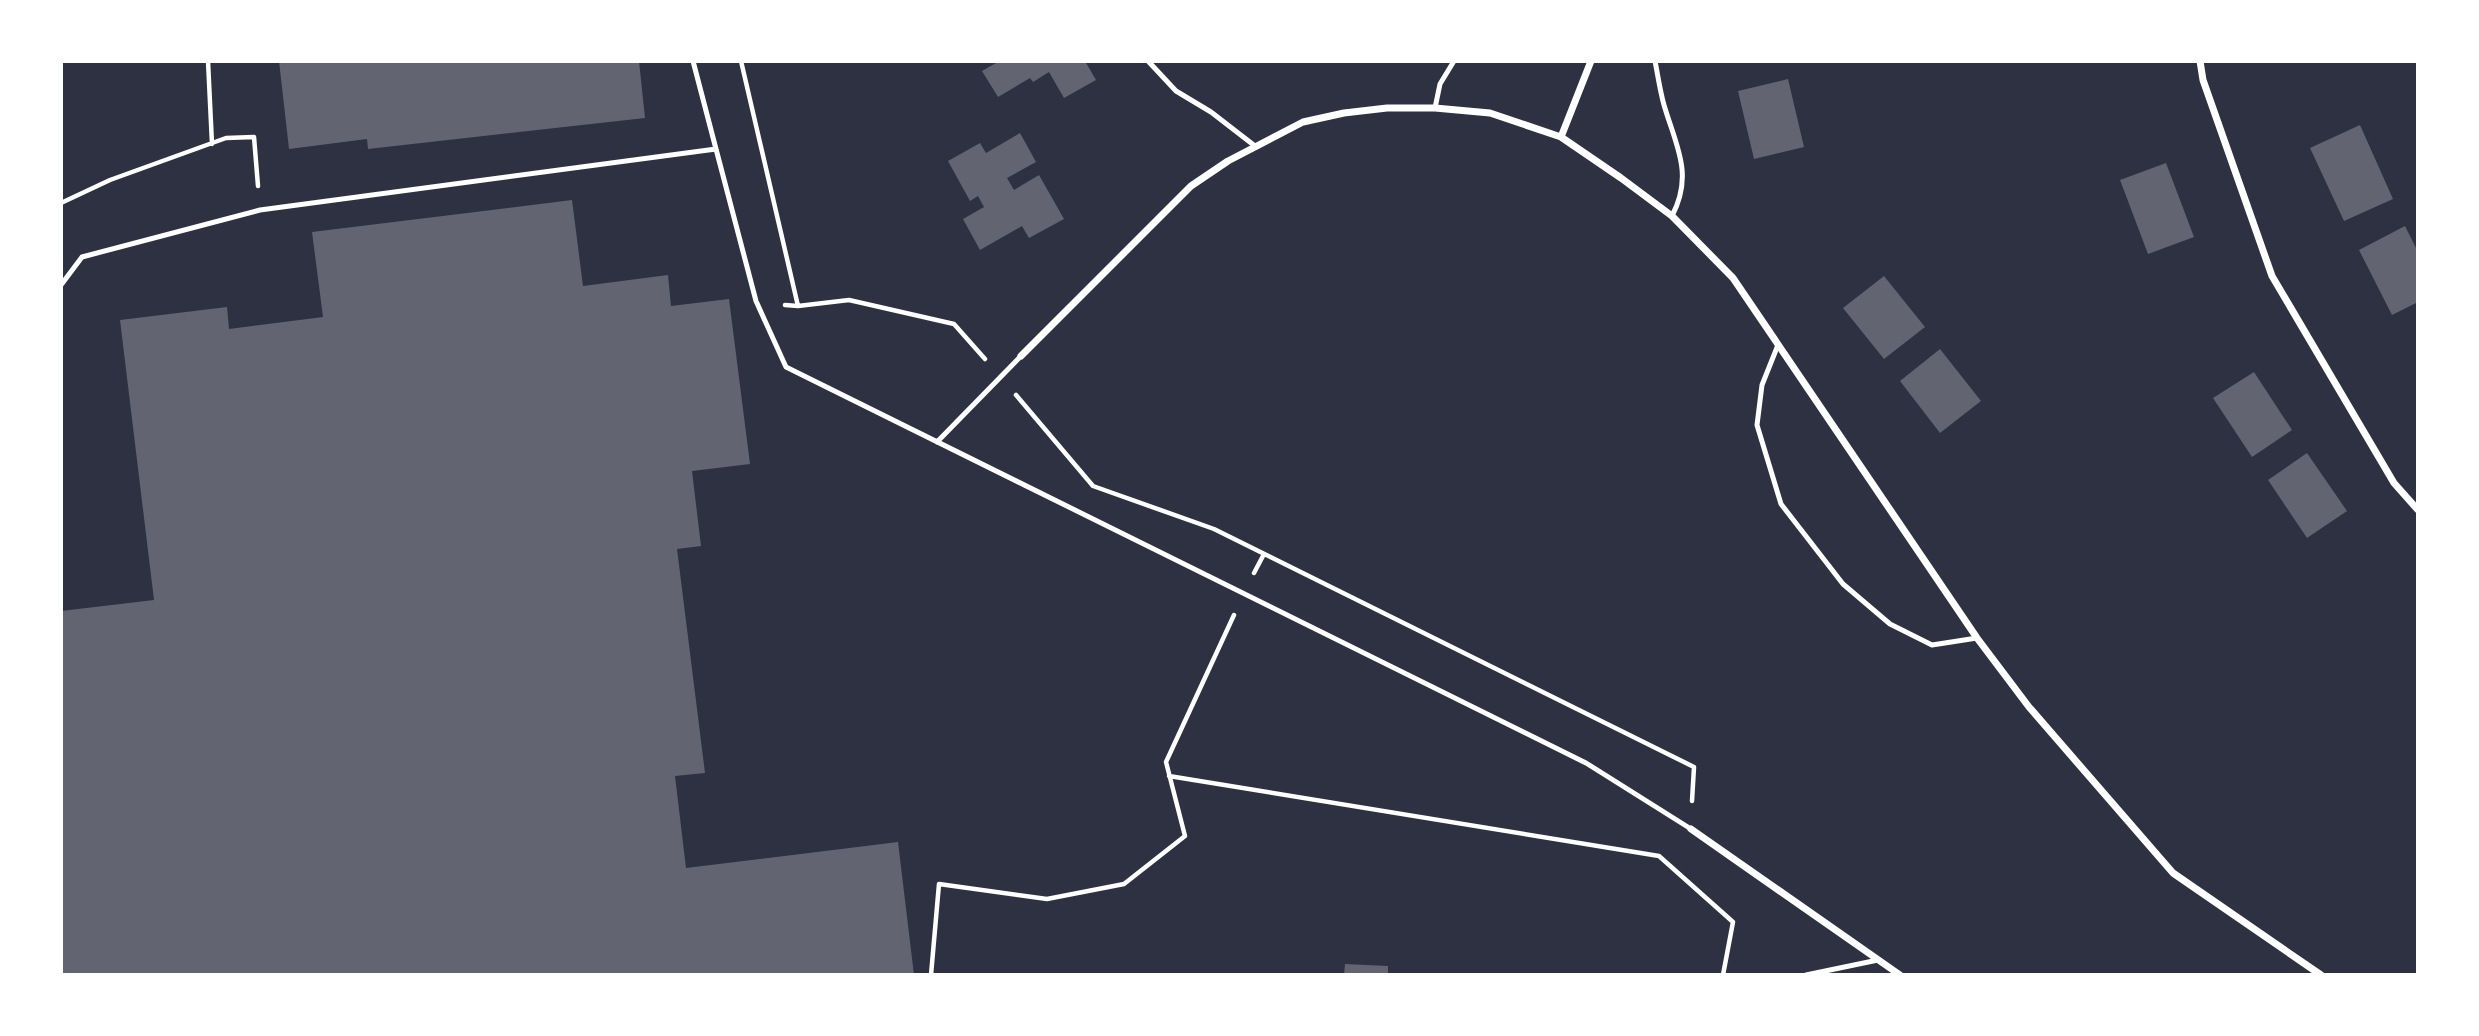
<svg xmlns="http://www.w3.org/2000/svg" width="2479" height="1036" font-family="'Space Grotesk',sans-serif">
<rect width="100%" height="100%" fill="#2d3142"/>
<path fill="#626471" d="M279,61H639L645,118L368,149L367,139L289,149Z
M995,61H1085L1096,80L1064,98L1049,72L1033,82L1030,78L998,97L982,71L996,63Z
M1788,79L1804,147L1754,159L1738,91Z
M2360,125L2393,199L2344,221L2310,148Z
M1020,133L1036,162L1007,178L1014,190L1039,175L1064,219L1029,238L1022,226L980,250L963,219L984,207L978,196L970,201L948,161L980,143L986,153Z
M2166,163L2194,237L2148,254L2120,180Z
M572,200L583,286L668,275L671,306L729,299L750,464L692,471L701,546L677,549L705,773L675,776L686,868L898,842L914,975H61V611L154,600L120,320L227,307L229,329L323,317L312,232Z
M2405,226L2418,252V302L2392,315L2359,250Z
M1884,276L1925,327L1884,359L1843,308Z
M1940,349L1981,401L1940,433L1900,381Z
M2254,372L2292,430L2252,457L2213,398Z
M2307,453L2347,511L2307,538L2268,480Z
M1345,964L1388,966V975H1344Z"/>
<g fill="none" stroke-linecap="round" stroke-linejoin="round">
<path stroke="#fff" stroke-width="4.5" d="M208,61L212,144
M741,61L798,306
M61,203L110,180L226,138L254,137L258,186
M785,305L798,306L849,300L954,324L985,359
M1016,395L1093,486L1214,529L1694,767L1692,801
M1254,573L1264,554
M1169,776L1659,856L1733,922L1723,975
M931,975L939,884L1047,899L1124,884L1185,836L1166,762L1234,615"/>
<path stroke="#fff" stroke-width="5" d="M693,61L716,149
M1148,61L1176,91L1211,112L1255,146
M1655,61C1658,76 1660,91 1664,105C1676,146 1694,174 1672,216
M1435,108L1440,84L1454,61
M61,285L82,257L260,210L716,149L756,301L786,367L1586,763L1691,829
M1778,345L1762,385L1757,425L1781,504L1843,584L1890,624L1932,645L1977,638
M937,442L1021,356
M1806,975L1878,960"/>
<path stroke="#fff" stroke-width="7" d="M2200,61L2203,80L2272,276L2394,483L2418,510
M1561,137L1591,61
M1021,356L1191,186L1228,161L1303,122L1344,113L1387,108H1435L1490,113L1561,137L1621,178L1672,216L1733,278L1977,638L2029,707L2173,873L2321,975
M1691,829L1900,975"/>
</g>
<rect width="2479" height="1036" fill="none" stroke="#ffffff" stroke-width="126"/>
</svg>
